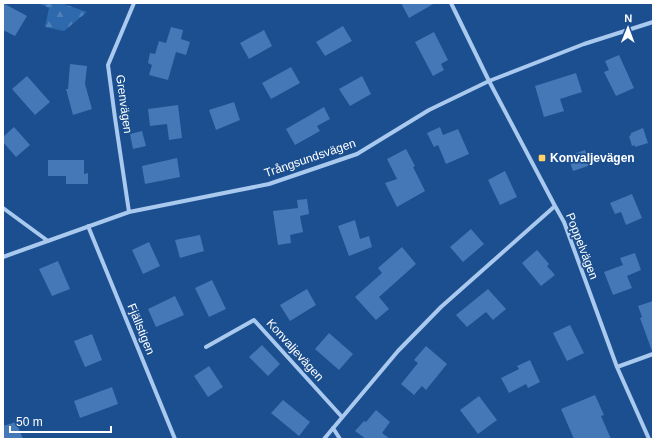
<svg xmlns="http://www.w3.org/2000/svg" width="656" height="442" font-family="Arial,sans-serif">
<defs>
<pattern id="forest-firs" width="22" height="20" patternUnits="userSpaceOnUse"><rect width="22" height="20" fill="#2e69ad"/><path d="M5 1l3.5 6h-7zM16 11l3.5 6h-7z" fill="#4d80b9"/></pattern>
</defs>
<rect width="100%" height="100%" fill="#1b4f8f"/>
<path fill="url(#forest-firs)" d="M38,3H61L87,12L64,31L45,27L49,8Z"/>
<path fill="#4478b7" d="M3,3L27,16L15,36L3,30Z
M401,3H435L409,18Z
M343,26L352,41L325,56L316,42Z
M171,27L183,30L181,39L190,42L186,55L176,52L168,80L149,75L152,65L148,63L150,53L155,54L159,41L166,43Z
M264,30L272,46L249,59L240,43Z
M434,32L448,60L441,64L444,70L433,76L415,42Z
M619,55L634,88L616,96L604,72L609,70L605,61Z
M70,64L87,66L85,84L92,109L73,115L66,89H68Z
M291,67L300,83L271,99L262,83Z
M576,73L582,92L560,99L564,111L544,117L535,86Z
M27,76L50,102L35,115L12,89Z
M362,76L371,94L350,106L339,89Z
M234,102L240,120L216,130L209,110Z
M178,105L182,138L169,140L167,124L150,126L148,109Z
M324,107L330,119L317,126L320,131L295,145L286,129Z
M14,127L30,145L16,157L3,142V137Z
M440,127L443,135L458,129L469,154L446,164L438,145L434,147L427,133Z
M643,128L648,143L635,147V145L632,146L629,136L631,135V133Z
M142,131L146,146L133,149L130,134Z
M406,149L415,166L413,167L425,191L397,207L385,183L397,179L387,159Z
M585,150L591,165L573,171L568,156Z
M177,158L180,177L145,184L142,166Z
M48,160H84V174L88,173V184H66V176H48Z
M505,171L517,197L500,205L488,180Z
M632,194L642,218L626,225L621,212L615,214L610,203Z
M307,199L309,214L300,216L303,232L290,235L291,243L278,245L273,211L298,208L297,200Z
M355,220L360,239L369,236L372,247L349,256L338,226Z
M471,229L484,244L463,262L450,247Z
M200,235L204,251L180,258L175,240Z
M149,242L160,266L143,274L132,250Z
M402,247L416,264L379,297L389,309L376,320L355,297L382,273L378,268Z
M537,250L549,264L547,266L555,275L541,286L522,263Z
M635,253L641,270L627,276L632,288L613,295L604,272L623,265L620,258Z
M58,261L70,289L52,296L39,269Z
M212,280L226,309L209,317L195,288Z
M307,289L316,305L290,321L280,305Z
M488,289L506,309L493,320L486,312L467,327L456,315Z
M175,296L184,315L156,327L148,309Z
M653,301V351H652L640,318L642,317L638,306Z
M570,325L584,353L567,361L553,333Z
M329,333L353,354L339,370L315,349Z
M92,334L102,360L85,367L74,341Z
M262,345L280,364L268,376L249,357Z
M426,346L447,364L426,390L422,386L414,395L401,384L418,363L414,360Z
M530,360L540,382L528,388L526,384L509,393L501,378L519,369L517,366Z
M209,366L223,387L208,397L194,376Z
M112,387L118,404L80,418L74,401Z
M595,395L604,415L601,416L611,439H574L561,409Z
M479,396L497,420L478,434L460,410Z
M283,400L310,422L299,436L271,413Z
M376,410L390,422L382,433L390,439H366L355,431L364,421L366,422Z
M16,422L23,439H3V426Z"/>
<g fill="none" stroke-linecap="round" stroke-linejoin="round">
<path stroke="#a9c9ee" stroke-width="4" d="M451,3L489,81L555,206L564,222L617,367L649,439
M3,208L48,241
M129,212L115,118L108,65L134,3
M88,226L175,439
M3,257L129,212L269,184L357,154L429,110L489,81L584,44L653,22
M206,347L254,320L342,417
M617,367L653,354
M333,428L340,439
M324,439L398,351L441,307L555,206"/>
</g>
<rect fill="#ffd166" stroke="#1b4f8f" stroke-width="1.5" x="538" y="154" width="8" height="8" rx="2"/>
<g text-anchor="middle" dominant-baseline="central" stroke-width="3.5" stroke-linejoin="round" paint-order="stroke">
<g font-size="12" fill="#fff" stroke="#1b4f8f">
<text transform="translate(124 104) rotate(82)">Grenvägen</text>
<text transform="translate(310 158) rotate(-19)">Trångsundsvägen</text>
<text transform="translate(582 246) rotate(69)">Poppelvägen</text>
<text transform="translate(141 329) rotate(68)">Fjällstigen</text>
<text transform="translate(295 350) rotate(48)">Konvaljevägen</text>
</g>
<g font-size="12" font-weight="bold" fill="#fff" stroke="#1b4f8f" text-anchor="start">
<text x="550" y="158">Konvaljevägen</text>
</g>
</g>
<rect width="656" height="442" fill="none" stroke="#ffffff" stroke-width="8"/>
<g transform="translate(628 28) rotate(1)" stroke="#1b4f8f" stroke-width="3" paint-order="stroke">
<path d="M0-3L7 15L0 10L-7 15Z" fill="#ffffff"/>
<text y="-6" font-size="11" font-weight="bold" text-anchor="middle" fill="#ffffff">N</text>
</g>
<path d="M10 426v6h101v-6" fill="none" stroke="#ffffff" stroke-width="2"/>
<text x="16" y="426" font-size="12" fill="#ffffff" stroke="#1b4f8f" stroke-width="3" paint-order="stroke">50 m</text>
</svg>
